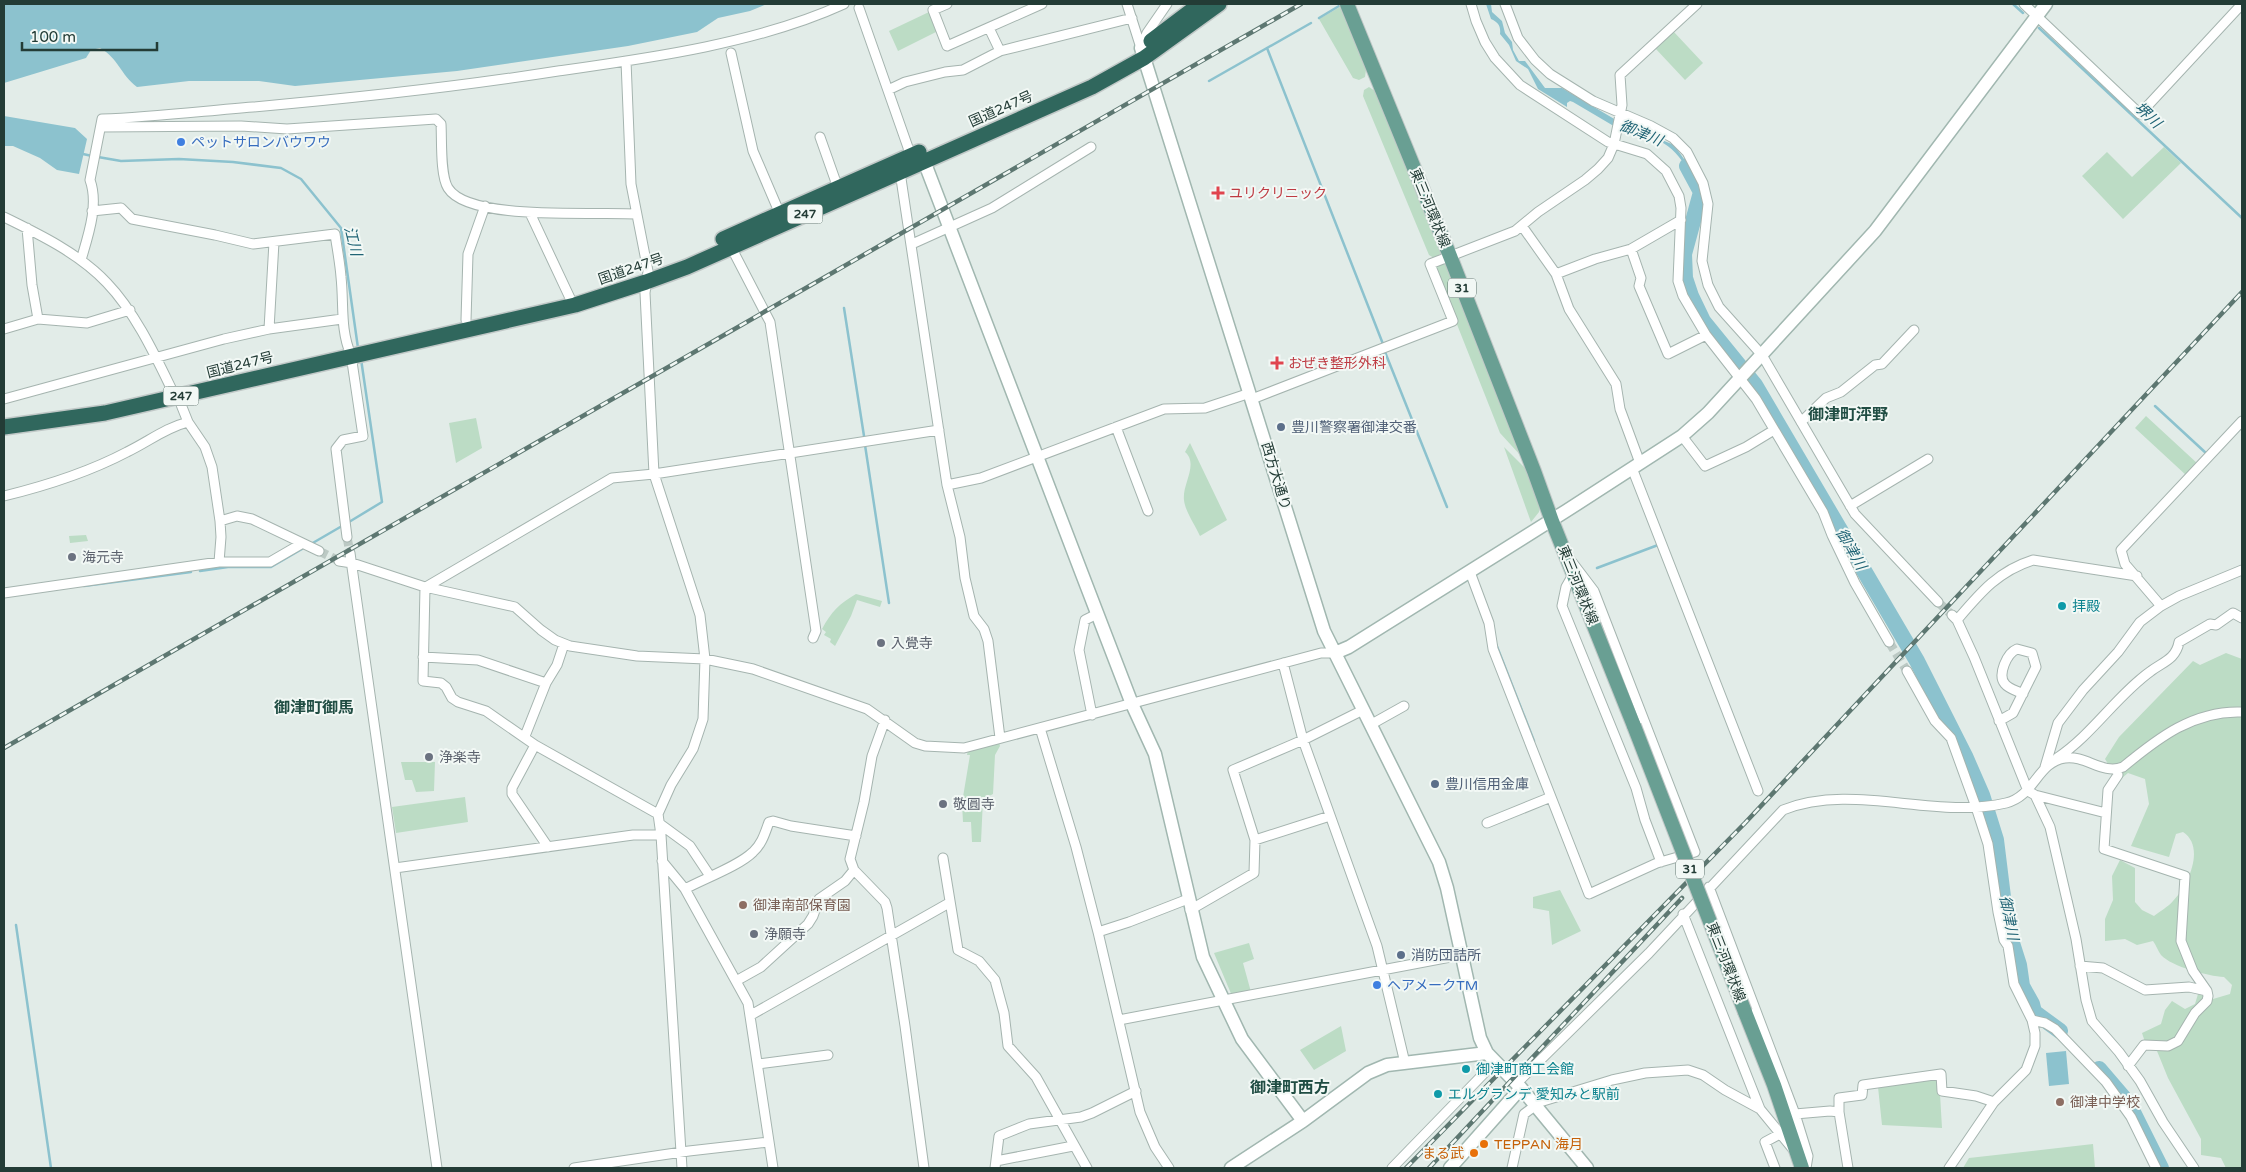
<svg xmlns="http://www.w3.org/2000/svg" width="2246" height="1172" font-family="'Varela Round','Noto Sans JP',sans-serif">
<rect width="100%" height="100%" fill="#e2ece8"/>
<path fill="#bcdcc5" d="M1340,7L1366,70L1365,77L1359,80L1353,78L1319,19Z
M929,12L936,32L898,51L889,31Z
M1673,31L1703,63L1685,80L1655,48Z
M1369,87L1375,91L1417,185L1442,253L1434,258L1429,255L1363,96L1364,90Z
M2164,147L2181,163L2123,219L2082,176L2107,152L2132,177Z
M1445,262L1521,456L1500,433L1435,269V266Z
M2146,416L2198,464L2187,476L2135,428Z
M476,418L482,448L456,463L449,423Z
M1190,443L1227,520L1200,536C1195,525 1185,511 1184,500C1182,484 1199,464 1185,452Z
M1504,447L1525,468L1540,507L1539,512L1531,522Z
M86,535L88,541L70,543L69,536Z
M856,594L882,601L880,607L857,600L851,616L835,646L830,642L831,639L824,635L826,632L822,629C831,612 840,603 856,594Z
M2226,653L2242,659V1168H2226L2221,1158L2201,1155V1139L2168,1078L2157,1051L2145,1042L2142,1033L2161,1024L2165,1010L2172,1001L2185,1009L2195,1004L2198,994L2213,999L2230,994L2232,985L2224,977C2208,976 2172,967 2161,955C2158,951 2156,945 2153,941L2137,945L2125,939L2105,941V919L2113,900L2112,876L2120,860L2135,868V902L2142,910L2154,916C2160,911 2168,907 2173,901C2188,886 2206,847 2183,832L2176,834L2169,857L2131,846L2149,804L2145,779L2128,773L2122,778L2115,775L2105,759L2119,737L2193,661L2200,665Z
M999,742L1000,746L995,755L993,794L983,799L981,842H972L971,822H963L962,803L970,755H967L968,750Z
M401,762H435L434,791L416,792L412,780H405Z
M465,797L468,822L396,833L392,807Z
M1560,890L1581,931L1552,945L1549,911L1533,908V897Z
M1249,943L1254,959L1243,963L1251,992L1232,996L1214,953Z
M1341,1026L1346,1051L1314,1070L1300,1050Z
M1939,1077L1942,1128L1882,1125L1878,1087Z
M2093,1144L2095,1168H1963L1969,1158Z"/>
<path fill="#8cc2ce" d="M4,4H767L750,11L718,18L697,32L628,46L457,71L295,86L259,81H189L137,87C120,74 119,59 100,48L91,50L86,58L4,83Z
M1486,4H1491L1492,12L1502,21L1505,33L1512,42L1513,50L1519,61H1525L1545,88H1562L1621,123L1674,145L1694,173L1701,190C1687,169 1674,139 1645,138L1612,125L1573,102L1570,101L1567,103V107L1538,89L1528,69L1516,61L1509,45L1500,34C1501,26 1498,22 1491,19Z
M4,116L75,128L87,139L79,174L57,170L40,158L13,146H4Z
M2066,1051L2069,1084L2049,1086L2046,1053Z"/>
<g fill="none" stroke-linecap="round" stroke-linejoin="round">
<path stroke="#8cc2ce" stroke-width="2.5" d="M2013,4L2023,13
M1319,18L1339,6
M2039,28L2242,218
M1267,48L1383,344
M1209,81L1311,23
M83,154L92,156
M98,157L121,161L179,159L233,162L281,168L301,179L341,228L358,348
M844,308L864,436
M1385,352L1447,507
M2155,406L2207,454
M865,445L889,603
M349,522L382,502L361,359
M311,544L342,526
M1597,568L1658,545L1659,547
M200,571L228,567H271L302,549
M84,586L191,572
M1496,644L1534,741
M16,925L51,1168"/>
<path stroke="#8cc2ce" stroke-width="16" d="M1687,166L1701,192L1684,254L1685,278L1691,296L1703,321L1755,385L1917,661L1965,756L1982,795L1996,840L2004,905L2012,943L2019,965L2022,986L2032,1004L2034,1012L2060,1031
M2099,1069L2129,1104L2161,1168"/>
<path stroke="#bcc9c4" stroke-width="9" stroke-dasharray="9 4.5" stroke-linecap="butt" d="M347,537L350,553
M319,551L339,561
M1938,602L1952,615
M1889,642L1907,671"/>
<defs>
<path id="street" d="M947,4L933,10L947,46L1042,4
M1127,4L1141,48
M1471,4L1476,21L1485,42L1495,58L1520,85L1608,142L1647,154L1666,171L1679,196L1681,208L1678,281L1683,296L1706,335L1756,399L1823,512L1832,535L1855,583L1889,642
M1505,4L1518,38L1535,60L1550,74L1593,101L1651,126L1673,138L1687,152L1703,183L1708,204L1702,261L1708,285L1719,307L1762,355L1855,514L1938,602
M2024,4L2140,114L2242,4
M859,8L911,156
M989,28L1000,51
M1142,45L1147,33L1167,4
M731,53L753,151L780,214
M626,61L631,184L648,271L645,293L654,474L700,615L705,659L703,719L693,749L671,785L658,814L661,835L682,1168
M888,90L905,82L945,72L963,70L1000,51L1132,18
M101,127L241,126L287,129L436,119L441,124C442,140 440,175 448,188C469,222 598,211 636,214
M820,137L838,188
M900,172L947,485L960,537L965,578L974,616L984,629L988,641L1000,738
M92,211L121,208L132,219L215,235L253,244L335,234C337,248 340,263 341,277C344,304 340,330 351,355L363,436L343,440L336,449L347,537
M530,213L570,298
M4,217C39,234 80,254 107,283C134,311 154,353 171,388
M1522,226L1556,274L1569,309L1616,384L1620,409L1640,463
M27,228L32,285L38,319
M912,244L992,208L1091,147
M731,247L770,322L816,631L813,638
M1631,249L1641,278L1639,286L1668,354L1706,335
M81,260C88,236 99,205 90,180L102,119C153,117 203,111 253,107C355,98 456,87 558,71C650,58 759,43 844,4
M1556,274L1595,259L1631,249L1681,220
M466,320L468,254L485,206
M4,329L38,319L87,323L130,310
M269,329L274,242
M178,397L188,422L205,447L212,467L220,521L237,516L252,519L319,551
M4,399L224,339L269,329L342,319
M1252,399L1453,321L1430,264L1515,231L1538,212L1585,180L1598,169L1608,158L1614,144L1622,105L1620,75L1697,4
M1801,422L1826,398L1841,392L1875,365L1882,364L1914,330
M1116,427L1148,511
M1682,436L1705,466L1746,447L1774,430
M1632,468L1758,791
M947,485L981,478L1164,409L1205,408L1250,393
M4,496C45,486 89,472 127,452C148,442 165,428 188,422
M1850,506L1928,459
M350,553L437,1168
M339,561L352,563L425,587L515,607L541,630L555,640L570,646L637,656L705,659L753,669L867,709L915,743L925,746L964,748L983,743L1321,653H1335
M219,562L221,537L220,521
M1470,572L1489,623L1493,649L1589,894L1657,863L1695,852L1594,591L1572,562
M1574,573L1566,587L1562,606L1636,788L1645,820L1661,862
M425,587L423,681L441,683L446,687L452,698L458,702L486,711L535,745L658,814
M426,587L612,478L654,474L939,430
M4,593L219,562H270L301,544
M2161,606L2179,596L2242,570
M1952,615L1957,620L1974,657L2028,791L2035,795L2050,827L2076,939L2086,1000L2092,1021L2119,1052L2140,1081L2163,1122L2194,1168
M1957,620C1980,593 1998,571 2033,560L2137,576
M423,657L478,660L546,683
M1283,663L1303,740L1377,946L1405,1063
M1907,671L1935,721L1951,738L1976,807L1988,844L1998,912L2004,940L2008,946L2014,984L2032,1020L2035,1033V1046L2026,1070L1994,1102L1949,1168
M1092,715L1079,650L1085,620L1097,614
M885,720L872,756L864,802L850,859L854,870L885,902L887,908L905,1026L924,1168
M1999,721L2013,713L2036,667L2032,653L2017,649C2007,653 1997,675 2005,684C2009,689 2018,691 2023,694
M1370,725L1404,706
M1040,728L1076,847L1098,932L1140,1112L1155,1147L1169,1168
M525,736L546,683L557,665L564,644
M535,745L512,788V794L548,847
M2057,758C2093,734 2116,696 2151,671C2163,662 2176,659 2179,642L2210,624L2216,625L2233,613L2242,618
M2045,767L2058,723L2083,690L2118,652L2140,622L2161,606L2125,564L2121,550L2242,421
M2117,770L2118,775L2108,790L2104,849L2185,876L2181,941L2193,971L2207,991L2208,996L2207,1001L2195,1013L2178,1041L2168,1046L2144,1045L2128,1066
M2035,795L2106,813
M1487,823L1551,797
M660,824L690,846L710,876
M1255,840L1330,816
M943,858L958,950L979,961L995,980L1004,1013L1008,1046L1036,1077L1087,1168
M662,861L685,889L748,1003L773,1168
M395,868L633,835H661
M1709,887L1795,1114L1830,1111L1839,1112L1848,1168
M685,889C703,879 739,866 753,852C762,844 765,833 769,822L773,821L791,826L856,836
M1190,910L1254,873L1255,840L1233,770L1303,740L1363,710
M1683,914L1760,1109L1792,1148
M1098,932L1129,922L1188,899
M2080,966L2103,968L2145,990L2189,987L2207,991
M736,981L761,967L808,924L813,916L819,899L845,881L854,870
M751,1015L949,903
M1119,1020L1461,955
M2032,1020L2045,1023L2055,1029L2106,1082L2131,1117L2156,1168
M758,1064L828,1055
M1517,1083L1649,953L1783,810C1854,782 1933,820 2006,803C2035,796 2037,762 2065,758C2086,755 2102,775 2123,767C2158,738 2194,710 2242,712
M1839,1112V1098L1862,1095L1863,1085L1941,1074L1942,1091L1976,1096L1994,1102
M1795,1114L1808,1156L1806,1168
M996,1161L1073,1146
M574,1168L689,1151L769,1142
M995,1168L999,1136L1029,1124L1081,1117L1092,1113L1136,1091
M1392,1168L1496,1061
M1512,1168L1524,1114L1540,1102L1612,1080L1645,1073L1688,1070L1703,1075L1725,1090L1760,1109
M1775,1168L1765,1142L1780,1134"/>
<path id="secondary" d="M1141,48L1324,631L1439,862L1447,888L1480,1038L1487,1053L1521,1088L1587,1168
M924,161L1082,574L1132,704L1155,754L1203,957L1242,1039L1303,1121
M1335,653L1349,647L1566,511L1682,436L1708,413L1875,231L2046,4
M1231,1168L1303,1121L1368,1073L1387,1065L1487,1053
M1450,1168L1521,1088"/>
<path id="primary" d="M1347,4L1450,256L1534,471L1552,521L1634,726
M1745,1012L1774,1085L1802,1168"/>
<path id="highway" d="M1151,41L1200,4
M723,239L919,152
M4,427L105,413L575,305L646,282L687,267L1092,87L1144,58L1219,4"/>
</defs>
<use href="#street" stroke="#a5b4af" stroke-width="11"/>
<use href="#secondary" stroke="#a1b7b0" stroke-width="15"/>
<use href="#primary" stroke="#c1c8c7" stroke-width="16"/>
<use href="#highway" stroke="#c1c8c7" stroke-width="18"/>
<use href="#street" stroke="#fff" stroke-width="9"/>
<use href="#secondary" stroke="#fff" stroke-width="12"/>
<use href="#primary" stroke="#699f93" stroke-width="14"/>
<use href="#highway" stroke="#30675d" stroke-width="15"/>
<defs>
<path id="rail" d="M4,748L1301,4
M1406,1168L1745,823L2242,292
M1429,1168L1682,898"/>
</defs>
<use href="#rail" stroke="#5d7771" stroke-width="4.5"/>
<use href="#rail" stroke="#f2f8f5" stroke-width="2.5" stroke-dasharray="8" stroke-linecap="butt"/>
<defs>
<path id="primary-bridge" d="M1634,726L1745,1012"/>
</defs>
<use href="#primary-bridge" stroke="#c1c8c7" stroke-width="16" stroke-linecap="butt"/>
<use href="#primary-bridge" stroke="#699f93" stroke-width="14"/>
</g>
<g fill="#3f7fe0" stroke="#f2f8f5" stroke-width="2">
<circle cx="181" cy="142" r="5"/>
<circle cx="1377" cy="985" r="5"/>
</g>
<g fill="#e0444e" stroke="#f2f8f5" stroke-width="2">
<path d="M1215.5 185.5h5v5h5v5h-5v5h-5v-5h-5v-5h5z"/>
<path d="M1274.5 355.5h5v5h5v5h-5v5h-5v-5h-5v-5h5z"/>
</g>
<g fill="#5c6f8a" stroke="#f2f8f5" stroke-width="2">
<circle cx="1281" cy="427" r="5"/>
<circle cx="1435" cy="784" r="5"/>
<circle cx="1401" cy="955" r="5"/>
</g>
<g fill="#6b7280" stroke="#f2f8f5" stroke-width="2">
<circle cx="72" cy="557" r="5"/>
<circle cx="881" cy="643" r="5"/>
<circle cx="429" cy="757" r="5"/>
<circle cx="943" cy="804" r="5"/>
<circle cx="754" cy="934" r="5"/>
</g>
<g fill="#0f9aa8" stroke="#f2f8f5" stroke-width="2">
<circle cx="2062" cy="606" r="5"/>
<circle cx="1466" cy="1069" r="5"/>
<circle cx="1438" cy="1094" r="5"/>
</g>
<g fill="#8d6e63" stroke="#f2f8f5" stroke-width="2">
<circle cx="743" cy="905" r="5"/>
<circle cx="2060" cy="1102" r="5"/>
</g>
<g fill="#e8710a" stroke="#f2f8f5" stroke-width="2">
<circle cx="1484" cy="1144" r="5"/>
<circle cx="1474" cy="1153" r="5"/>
</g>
<g text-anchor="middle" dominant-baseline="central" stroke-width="4" stroke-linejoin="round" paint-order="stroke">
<g fill="#f2f8f5" stroke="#61746f" stroke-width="1">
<rect x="787.5" y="204.5" width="35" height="19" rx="4"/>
<rect x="1448" y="278.5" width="28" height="19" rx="4"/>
<rect x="163.5" y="386.5" width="35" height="19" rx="4"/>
<rect x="1676" y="859.5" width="28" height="19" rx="4"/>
</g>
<g font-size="12" font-weight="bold" fill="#233c36">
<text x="805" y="214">247</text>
<text x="1462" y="288">31</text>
<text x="181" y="396">247</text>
<text x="1690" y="869">31</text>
</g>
<g font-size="14" fill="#233c36" stroke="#f2f8f5">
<text transform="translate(1001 109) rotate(-24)">国道247号</text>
<text transform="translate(1430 208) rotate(68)">東三河環状線</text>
<text transform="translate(631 269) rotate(-19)">国道247号</text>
<text transform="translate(240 365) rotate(-14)">国道247号</text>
<text transform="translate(1276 476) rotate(73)">西方大通り</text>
<text transform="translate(1578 585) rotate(68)">東三河環状線</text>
<text transform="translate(1726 962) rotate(69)">東三河環状線</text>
</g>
<g font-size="14" fill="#366cbe" stroke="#f2f8f5" text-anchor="start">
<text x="191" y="142">ペットサロンバウワウ</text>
<text x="1387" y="985">ヘアメークTM</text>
</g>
<g font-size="14" fill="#be3a42" stroke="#f2f8f5" text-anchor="start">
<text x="1229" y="193">ユリクリニック</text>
<text x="1288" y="363">おぜき整形外科</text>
</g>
<g font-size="14" fill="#4e5e75" stroke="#f2f8f5" text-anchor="start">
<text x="1291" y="427">豊川警察署御津交番</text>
<text x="1445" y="784">豊川信用金庫</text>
<text x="1411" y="955">消防団詰所</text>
</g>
<g font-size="14" fill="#5b616d" stroke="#f2f8f5" text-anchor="start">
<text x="82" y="557">海元寺</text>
<text x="891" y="643">入覺寺</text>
<text x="439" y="757">浄楽寺</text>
<text x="953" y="804">敬圓寺</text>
<text x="764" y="934">浄願寺</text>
</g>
<g font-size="14" fill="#0d838f" stroke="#f2f8f5" text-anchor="start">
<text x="2072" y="606">拝殿</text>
<text x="1476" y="1069">御津町商工会館</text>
<text x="1448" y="1094">エルグランデ 愛知みと駅前</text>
</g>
<g font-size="14" fill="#785e54" stroke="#f2f8f5" text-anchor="start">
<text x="753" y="905">御津南部保育園</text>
<text x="2070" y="1102">御津中学校</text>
</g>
<g font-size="14" fill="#c56008" stroke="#f2f8f5" text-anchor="start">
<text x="1494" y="1144">TEPPAN 海月</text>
<text x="1464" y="1153" text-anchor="end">まる武</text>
</g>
<g font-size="15" font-style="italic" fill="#206475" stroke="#f2f8f5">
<text transform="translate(2148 115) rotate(43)">堺川</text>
<text transform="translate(1641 133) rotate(22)">御津川</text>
<text transform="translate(353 241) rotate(76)">江川</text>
<text transform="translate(1851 549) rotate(60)">御津川</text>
<text transform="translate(2009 918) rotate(79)">御津川</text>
</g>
<g font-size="16" font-weight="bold" fill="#204d43" stroke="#f2f8f5">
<text x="1848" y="415">御津町泙野</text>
<text x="314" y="708">御津町御馬</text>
<text x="1290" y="1088">御津町西方</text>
</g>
</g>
<rect width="2246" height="1172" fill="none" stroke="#233c36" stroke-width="10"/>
<path d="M22 42v8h135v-8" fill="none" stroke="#233c36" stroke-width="2.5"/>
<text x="30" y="42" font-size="15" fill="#233c36" stroke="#f2f8f5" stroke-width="4" paint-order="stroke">100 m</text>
</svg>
